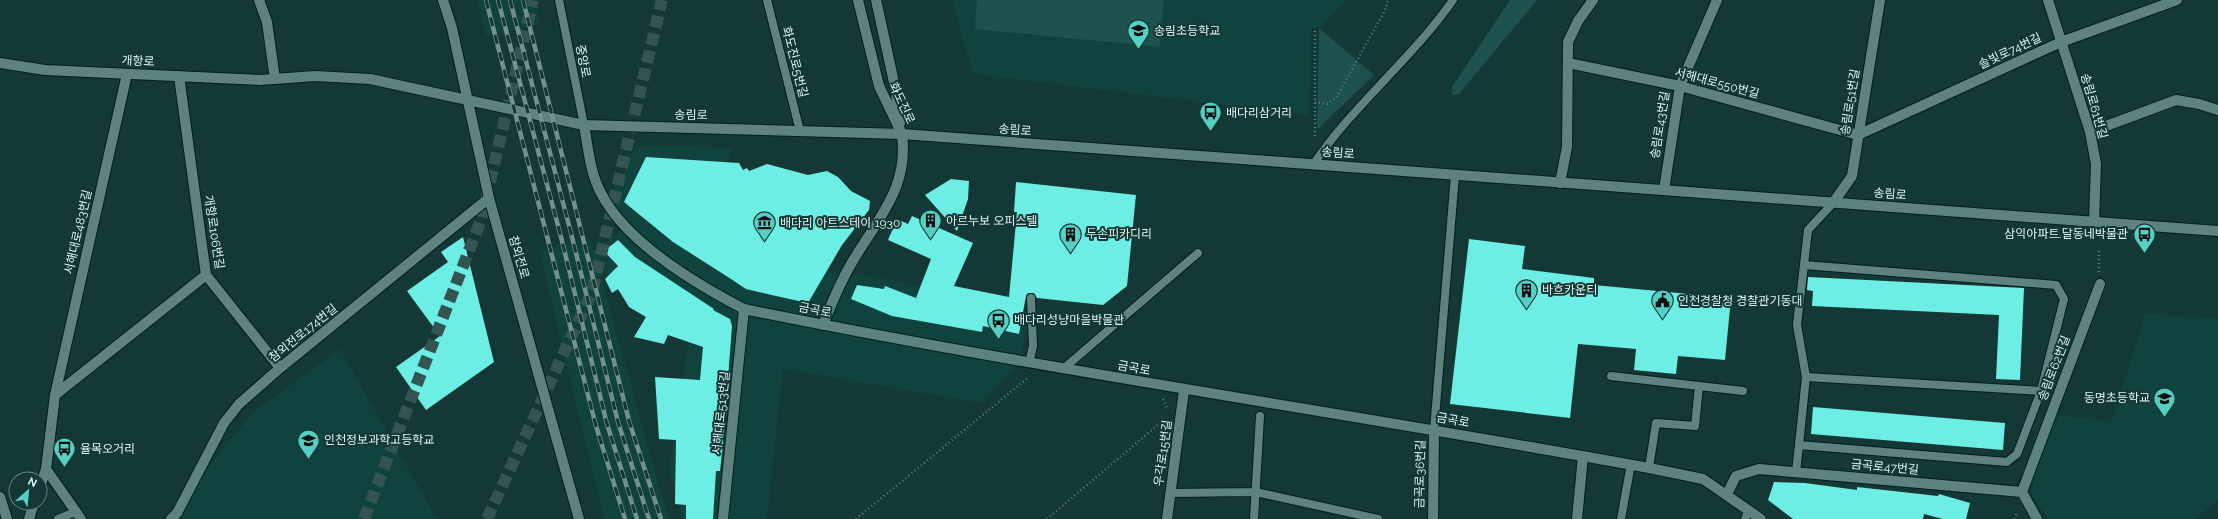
<svg xmlns="http://www.w3.org/2000/svg" width="2218" height="519" font-family="Raleway,'Noto Sans KR',sans-serif">
<rect width="100%" height="100%" fill="#143835"/>
<path fill="#10423e" d="M477,0H534L540,24L486,36Z
M952,0H1346L1319,28H1311L1309,115L973,74Z
M638,145L732,148L708,222L796,268L872,276L1028,312L1021,361L982,403L783,369L767,519H683L669,469L689,339L619,292L596,258L660,490L670,519H604L539,250L590,238L594,249L625,230L605,205Z
M2145,314L2218,318V500L2196,519H2048L2032,496L2033,481L2055,415L2112,421Z
M340,349L437,519H181L176,508L252,413Z"/>
<path fill="#1e524e" d="M977,0H1164L1160,47L975,29Z
M1510,0H1537L1459,94L1452,95V87Z
M1319,28L1374,75L1317,130Z"/>
<path fill="#6ceee4" d="M646,157L739,163L743,170L747,168L749,171L767,164L808,175L827,171L838,177L851,191L870,201L869,210L842,245L808,303L776,296L746,289L731,279L673,242L624,202Z
M951,179L969,181L968,199L957,231L925,195Z
M1016,182L1136,195L1127,286L1103,305L1037,298L1034,293H1028L1026,296L1019,334L983,326L982,332L892,316L851,299L857,285L884,289L885,286L916,298L931,259L888,240L897,219L908,224L912,216L973,243L954,286L1009,297L1017,212H1014Z
M463,237L494,362L426,410L396,367L440,336L407,291L448,262L441,252Z
M1469,239L1525,246L1522,269L1594,278V285L1731,298L1725,360L1678,356L1676,374L1634,370L1636,349L1578,344L1570,418L1450,404Z
M618,240L635,257L714,309L713,310L730,319L732,326L723,443L720,471H716L713,519H686V505L675,504L676,440L659,439L655,377L700,380L703,347L668,335L664,344L634,337L646,317L629,307L618,289L612,293L605,279L618,266L604,251Z
M1808,277L2024,288L2020,380L1996,379L1999,315L1812,306L1813,291L1807,290Z
M1813,407L2005,423L2003,450L1811,434Z
M1774,482L1805,483L1857,490V487L1938,496L1939,494L1970,503L1966,519H1943L1924,514L1923,519H1793L1768,500Z"/>
<g fill="none" stroke-linecap="round" stroke-linejoin="round">
<path stroke="#335451" stroke-width="12" stroke-dasharray="12 6" stroke-linecap="butt" d="M364,519L481,220L533,0
M487,519L592,292L662,0"/>
<defs>
<path id="lane" d="M559,0L584,125
M767,0L800,131
M1313,165C1353,105 1412,59 1453,0
M1804,265L2056,285L2064,299L2041,391L2017,454L2007,462L1799,445L1806,377L1797,325L1808,230L1833,203
M1029,363L1033,346L1031,298
M1063,369L1198,253
M1611,376L1743,391
M1806,377L2041,391
M1434,430L1455,175
M1649,468L1656,423L1695,426L1699,386
M1796,472L1799,445
M1170,493L1256,492L1378,519
M58,519L75,512
M1254,519L1260,416
M1621,519L1631,464
M1745,519L1749,510"/>
<path id="street" d="M259,0L267,22L275,79
M2048,0L2090,132L2096,164L2094,222
M1568,63L1680,86L1858,135L2061,42L2177,0
M179,76L206,275L280,368
M2090,132L2176,100L2199,104L2218,110
M1560,183L1567,147L1568,42L1578,21L1593,0
M1664,190L1680,86L1717,0
M1833,203L1852,176L1880,0
M823,325C832,302 841,280 854,259C879,217 909,187 902,134
M55,395L206,275
M46,469L81,519
M40,487L46,469L55,395L127,74
M2022,492L2100,284
M2022,492L2037,519
M1727,494L1736,476L1759,469L2022,492
M0,497L7,519
M29,519L34,503
M171,519L177,513L224,423L239,404L280,368L489,198
M723,519L744,309
M1167,519L1184,390
M1433,519L1434,430
M1577,519L1583,456"/>
<path id="secondary" d="M443,0L452,28L489,198L579,519
M858,0L879,86L902,134
M876,0L895,87L900,123
M0,63L45,70L260,80L315,76L370,79L584,125L902,134L2218,231
M584,125C588,147 590,173 601,193C626,243 696,284 744,309C1044,370 1348,413 1649,468L1703,479L1761,519"/>
</defs>
<use href="#lane" stroke="#031e1c" stroke-width="10"/>
<use href="#street" stroke="#031e1c" stroke-width="12"/>
<use href="#secondary" stroke="#031e1c" stroke-width="12"/>
<path stroke="#607e7b" stroke-width="2.5" stroke-dasharray="1 3" stroke-linecap="butt" d="M1315,102L1327,104L1336,98L1384,12L1388,0
M1315,136V28
M2099,251V272
M1163,399L1167,408
M856,519L1029,377
M1047,519L1166,418
M2015,519L2017,512"/>
<use href="#lane" stroke="#5e837f" stroke-width="8"/>
<use href="#street" stroke="#5e837f" stroke-width="10"/>
<use href="#secondary" stroke="#5e837f" stroke-width="10"/>
<defs>
<path id="rail" d="M486,0L596,426L625,519
M498,0L561,237L607,424L637,519
M510,0L571,233L618,422L649,519
M523,0L629,421L661,519"/>
</defs>
<use href="#rail" stroke="#73908d" stroke-width="4.5"/>
<use href="#rail" stroke="#143835" stroke-width="3" stroke-dasharray="9" stroke-linecap="butt"/>
</g>
<defs>
<symbol id="school-pin" viewBox="-11 -11 22 30"><path d="M0 17L-7.5 6A9.5 9.5 0 1 1 7.5 6Z" fill="#55cec4" stroke="#143835"/><path d="M0-5L7-2L0 1L-7-2ZM-4 1L0 2.5L4 1V4Q0 6-4 4Z" fill="#111"/></symbol>
<symbol id="bus-pin" viewBox="-11 -11 22 30"><path d="M0 17L-7.5 6A9.5 9.5 0 1 1 7.5 6Z" fill="#55cec4" stroke="#143835"/><path d="M-5-6H5V4H4V6H2V4H-2V6H-4V4H-5ZM-3.5-4V0h7V-4ZM-3.5 1.2v1.5H-2V1.2ZM2 1.2v1.5H3.5V1.2Z" fill="#111"/></symbol>
<symbol id="building-pin" viewBox="-11 -11 22 30"><path d="M0 17L-7.5 6A9.5 9.5 0 1 1 7.5 6Z" fill="#55cec4" stroke="#143835"/><path d="M-4-6H4V6H1V3H-1V6H-4ZM-2.5-4.3h1.7v1.8h-1.7ZM.8-4.3h1.7v1.8H.8ZM-2.5-1h1.7V.8h-1.7ZM.8-1h1.7V.8H.8Z" fill="#111"/></symbol>
<symbol id="museum-pin" viewBox="-11 -11 22 30"><path d="M0 17L-7.5 6A9.5 9.5 0 1 1 7.5 6Z" fill="#55cec4" stroke="#143835"/><path d="M0-6L6-3V-2H-6V-3ZM-5-1h2V3h-2ZM-1-1h2V3h-2ZM3-1h2V3H3ZM-6 4H6V6H-6Z" fill="#111"/></symbol>
<symbol id="civic-pin" viewBox="-11 -11 22 30"><path d="M0 17L-7.5 6A9.5 9.5 0 1 1 7.5 6Z" fill="#55cec4" stroke="#143835"/><path d="M-.6-6.5H3V-4.5H.6V-3L4-1V1h2V6H-6V1h2V-1L-.6-3ZM-1.2 2.5V6h2.4V2.5Z" fill="#111"/></symbol>
</defs>
<g fill-rule="evenodd">
<use href="#school-pin" x="1126" y="18" width="25" height="34"/>
<use href="#bus-pin" x="1198" y="100" width="25" height="34"/>
<use href="#building-pin" x="918" y="208" width="25" height="34"/>
<use href="#museum-pin" x="752" y="210" width="25" height="34"/>
<use href="#building-pin" x="1058" y="222" width="25" height="34"/>
<use href="#bus-pin" x="2132" y="222" width="25" height="34"/>
<use href="#building-pin" x="1514" y="278" width="25" height="34"/>
<use href="#civic-pin" x="1650" y="288" width="25" height="34"/>
<use href="#bus-pin" x="986" y="308" width="25" height="34"/>
<use href="#school-pin" x="2152" y="386" width="25" height="34"/>
<use href="#school-pin" x="296" y="428" width="25" height="34"/>
<use href="#bus-pin" x="52" y="436" width="25" height="34"/>
</g>
<g text-anchor="middle" dominant-baseline="central" stroke-width="4" stroke-linejoin="round" paint-order="stroke">
<g font-size="12" fill="#e0f4f1" stroke="#143835" text-anchor="start">
<text x="1154" y="31">송림초등학교</text>
<text x="1226" y="113">배다리삼거리</text>
<text x="946" y="221">아르누보 오피스텔</text>
<text x="780" y="223">배다리 아트스테이 1930</text>
<text x="1086" y="234">두손피카디리</text>
<text x="2128" y="234" text-anchor="end">삼익아파트.달동네박물관</text>
<text x="1542" y="290">바흐카운티</text>
<text x="1678" y="301">인천경찰청 경찰관기동대</text>
<text x="1014" y="320">배다리성냥마을박물관</text>
<text x="2150" y="398" text-anchor="end">동명초등학교</text>
<text x="324" y="440">인천정보과학고등학교</text>
<text x="80" y="449">율목오거리</text>
</g>
<g font-size="12" fill="#e0f4f1" stroke="#143835">
<text transform="translate(2010 51) rotate(-25)">솔빛로74번길</text>
<text transform="translate(138 61) rotate(3)">개항로</text>
<text transform="translate(583 61) rotate(79)">중앙로</text>
<text transform="translate(795 62) rotate(76)">화도진로5번길</text>
<text transform="translate(1717 83) rotate(15)">서해대로550번길</text>
<text transform="translate(1850 102) rotate(-81)">송림로51번길</text>
<text transform="translate(902 103) rotate(65)">화도진로</text>
<text transform="translate(2094 106) rotate(74)">송림로61번길</text>
<text transform="translate(691 115) rotate(1)">송림로</text>
<text transform="translate(1660 125) rotate(-81)">송림로43번길</text>
<text transform="translate(1015 130) rotate(4)">송림로</text>
<text transform="translate(1338 153) rotate(4)">송림로</text>
<text transform="translate(1890 194) rotate(4)">송림로</text>
<text transform="translate(78 232) rotate(-77)">서해대로483번길</text>
<text transform="translate(214 232) rotate(81)">개항로106번길</text>
<text transform="translate(519 257) rotate(74)">참외전로</text>
<text transform="translate(815 310) rotate(11)">금곡로</text>
<text transform="translate(303 333) rotate(-39)">참외전로174번길</text>
<text transform="translate(1134 368) rotate(10)">금곡로</text>
<text transform="translate(2054 368) rotate(-69)">송림로62번길</text>
<text transform="translate(721 413) rotate(-84)">서해대로513번길</text>
<text transform="translate(1453 420) rotate(10)">금곡로</text>
<text transform="translate(1163 453) rotate(-82)">우각로15번길</text>
<text transform="translate(1885 467) rotate(5)">금곡로47번길</text>
<text transform="translate(1420 474) rotate(-89)">금곡로36번길</text>
</g>
</g>
<g transform="translate(28 491) rotate(27)"><circle r="19" fill="#143835" stroke="#668380"/>
<path d="M0-3L7 15L0 10L-7 15Z" fill="#55cec4"/>
<text y="-6" font-size="11" font-weight="bold" text-anchor="middle" fill="#e0f4f1">N</text>
</g>
</svg>
